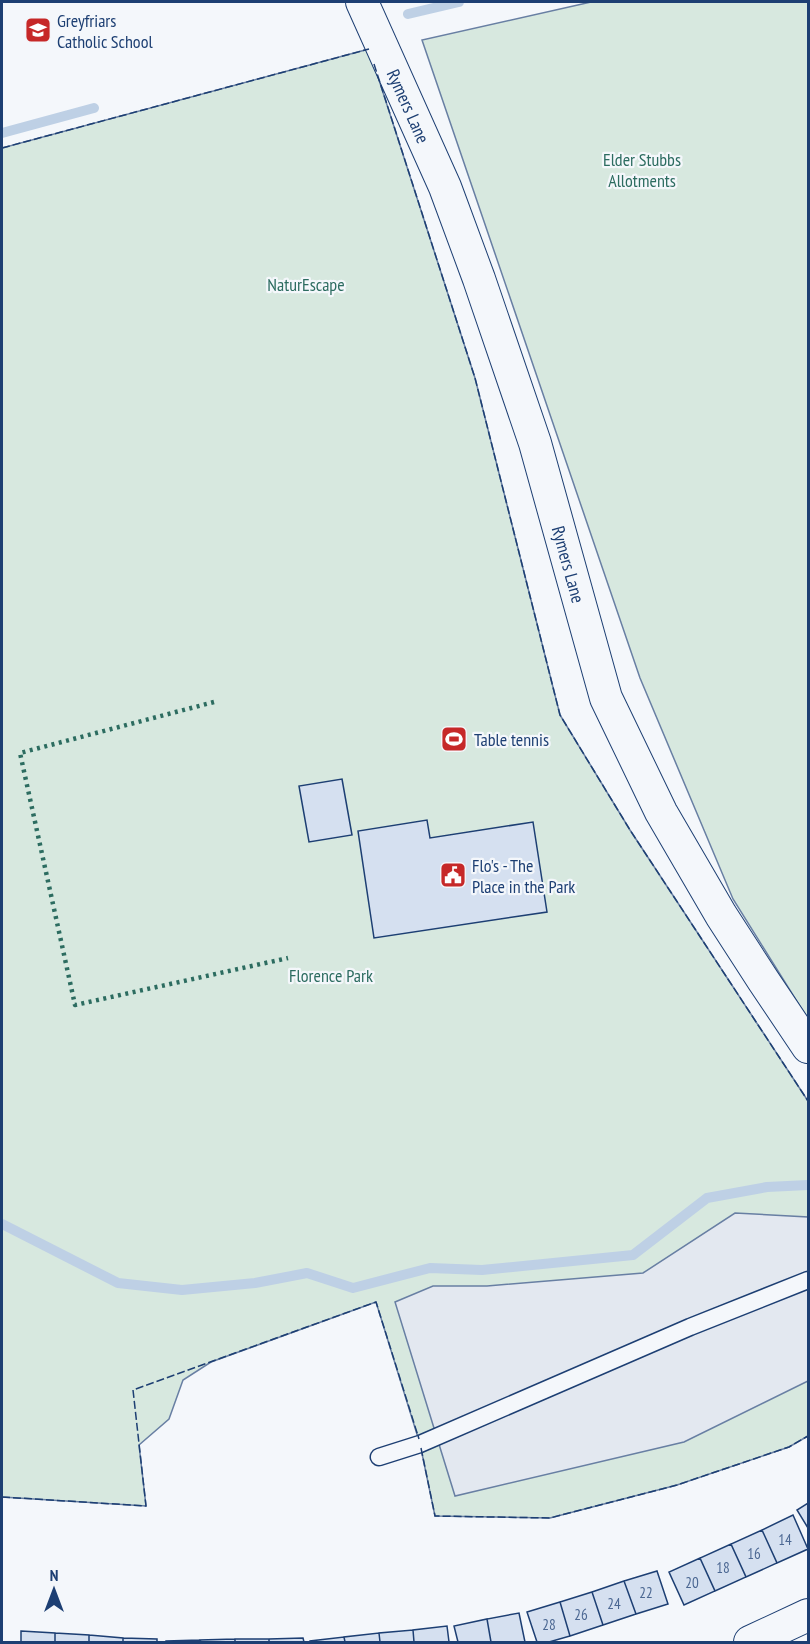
<svg xmlns="http://www.w3.org/2000/svg" width="810" height="1644" font-family="'PT Sans Narrow',sans-serif">
<rect width="100%" height="100%" fill="#f4f7fb"/>
<path fill="#d7e8df" stroke="#687fa3" stroke-width="1.5" d="M591,2H808V1019L733,899L640,678L422,40Z
M369,49L475,378L560,715L630,830L808,1101V1436L789,1447L677,1485L550,1518L435,1516L420,1444L376,1302L211,1362L183,1380L169,1419L139,1445L146,1506L2,1497V148Z"/>
<path fill="#e3e8f0" stroke="#687fa3" stroke-width="1.5" d="M735,1213L808,1217V1381L684,1442L455,1496L395,1302L433,1286H487L643,1273Z"/>
<g fill="none" stroke-linecap="round" stroke-linejoin="round">
<path stroke="#bed0e5" stroke-width="10" d="M408,14L459,2
M2,133L94,108
M2,1224L118,1283L182,1290L255,1283L307,1273L353,1288L430,1268L482,1270L633,1255L707,1198L767,1187L808,1185"/>
</g>
<path fill="#d5e0f0" stroke="#1d3f73" stroke-width="1.5" d="M342,779L352,835L309,842L299,786Z
M427,820L430,838L533,822L547,912L374,938L358,831Z
M808,1503V1528L797,1510Z
M793,1515L808,1549L777,1563L762,1530Z
M762,1530L777,1563L746,1577L731,1544Z
M731,1544L746,1577L715,1591L700,1558Z
M700,1558L715,1591L684,1605L669,1572Z
M657,1571L668,1604L636,1614L624,1581Z
M624,1581L636,1614L603,1625L592,1592Z
M592,1592L603,1625L570,1636L560,1602Z
M560,1602L570,1636L549,1642H537L527,1612Z
M519,1613L525,1642H491L487,1619Z
M487,1619L491,1642H458L454,1626Z
M447,1626L449,1642H414L413,1630Z
M413,1630L414,1642H380L379,1633Z
M21,1631L55,1633V1642H21Z
M55,1633L89,1635V1642H55Z
M379,1633L380,1642H345L344,1637Z
M89,1635L123,1638V1642H89Z
M344,1637L345,1642H310V1641Z
M123,1638L157,1639V1642H123Z
M303,1638L304,1642H269V1639Z
M235,1639H269V1642H235Z
M235,1639V1642H201L200,1640Z
M200,1640L201,1642H166V1641Z"/>
<g fill="none" stroke-linecap="round" stroke-linejoin="round">
<defs>
<path id="lane" d="M379,1457L420,1444L690,1327L808,1280"/>
<g id="street">
<path id="s1" d="M362,2L445,187L479,279L535,443L606,698L661,812L721,915L763,980L808,1047"/>
<path d="M750,1642L808,1615"/>
</g>
</defs>
<use href="#lane" stroke="#1d3f73" stroke-width="19"/>
<use href="#street" stroke="#1d3f73" stroke-width="34"/>
<use href="#lane" stroke="#f4f7fb" stroke-width="16"/>
<use href="#street" stroke="#f4f7fb" stroke-width="32"/>
<path stroke="#2c6c60" stroke-width="4.5" stroke-dasharray="3 4.5" stroke-linecap="butt" d="M214,702L20,753L75,1005L288,958"/>
<path stroke="#1d3f73" stroke-width="1.5" stroke-dasharray="8 3" stroke-linecap="butt" d="M374,64L475,378L560,715L630,830L808,1101
M2,148L369,49
M421,1448L435,1516L550,1518L677,1485L789,1447L808,1436
M2,1497L146,1506L133,1390L376,1302L419,1439"/>
</g>
<defs>
<symbol id="school-square" viewBox="-11 -11 22 22"><rect x="-9" y="-9" width="18" height="18" rx="4" fill="#c62828" stroke="#f4f7fb"/><path d="M0-5L7-2L0 1L-7-2ZM-4 1L0 2.5L4 1V4Q0 6-4 4Z" fill="#fff"/></symbol>
<symbol id="stadium-square" viewBox="-11 -11 22 22"><rect x="-9" y="-9" width="18" height="18" rx="4" fill="#c62828" stroke="#f4f7fb"/><path d="M0-5a6.5 5 0 1 0 0 10a6.5 5 0 1 0 0-10ZM-3.5-1.8h7v3.6h-7Z" fill="#fff"/></symbol>
<symbol id="civic-square" viewBox="-11 -11 22 22"><rect x="-9" y="-9" width="18" height="18" rx="4" fill="#c62828" stroke="#f4f7fb"/><path d="M-.6-6.5H3V-4.5H.6V-3L4-1V1h2V6H-6V1h2V-1L-.6-3ZM-1.2 2.5V6h2.4V2.5Z" fill="#fff"/></symbol>
</defs>
<g fill-rule="evenodd">
<use href="#school-square" x="23" y="15" width="30" height="30"/>
<use href="#stadium-square" x="439" y="724" width="30" height="30"/>
<use href="#civic-square" x="438" y="860" width="30" height="30"/>
</g>
<g text-anchor="middle" dominant-baseline="central" stroke-width="4.5" stroke-linejoin="round" paint-order="stroke">
<g font-size="15" fill="#4b6792">
<text x="785" y="1539">14</text>
<text x="754" y="1553">16</text>
<text x="723" y="1567">18</text>
<text x="692" y="1582">20</text>
<text x="646" y="1592">22</text>
<text x="614" y="1603">24</text>
<text x="581" y="1614">26</text>
<text x="549" y="1624">28</text>
</g>
<g font-size="18" fill="#1d3f73" stroke="#f4f7fb" text-anchor="start">
<text x="57" y="20">Greyfriars<tspan x="57" dy="21">Catholic School</tspan></text>
<text x="474" y="739">Table tennis</text>
<text x="472" y="865">Flo's - The<tspan x="472" dy="21">Place in the Park</tspan></text>
</g>
<g font-size="18" fill="#1d3f73" stroke="#f4f7fb">
<text stroke="none"><textPath href="#s1" startOffset="114">Rymers Lane</textPath></text>
<text stroke="none"><textPath href="#s1" startOffset="600">Rymers Lane</textPath></text>
</g>
<g font-size="18" fill="#2c6c60" stroke="#f4f7fb">
<text x="642" y="159">Elder Stubbs<tspan x="642" dy="21">Allotments</tspan></text>
<text x="306" y="284">NaturEscape</text>
<text x="331" y="975">Florence Park</text>
</g>
</g>
<rect width="810" height="1644" fill="none" stroke="#1d3f73" stroke-width="6"/>
<g transform="translate(54 1590)" stroke="#f4f7fb" stroke-width="4.5" paint-order="stroke">
<path d="M0-4.5L10 22L0 15L-10 22Z" fill="#1d3f73"/>
<text y="-9" font-size="16" font-weight="bold" text-anchor="middle" fill="#1d3f73">N</text>
</g>
</svg>
